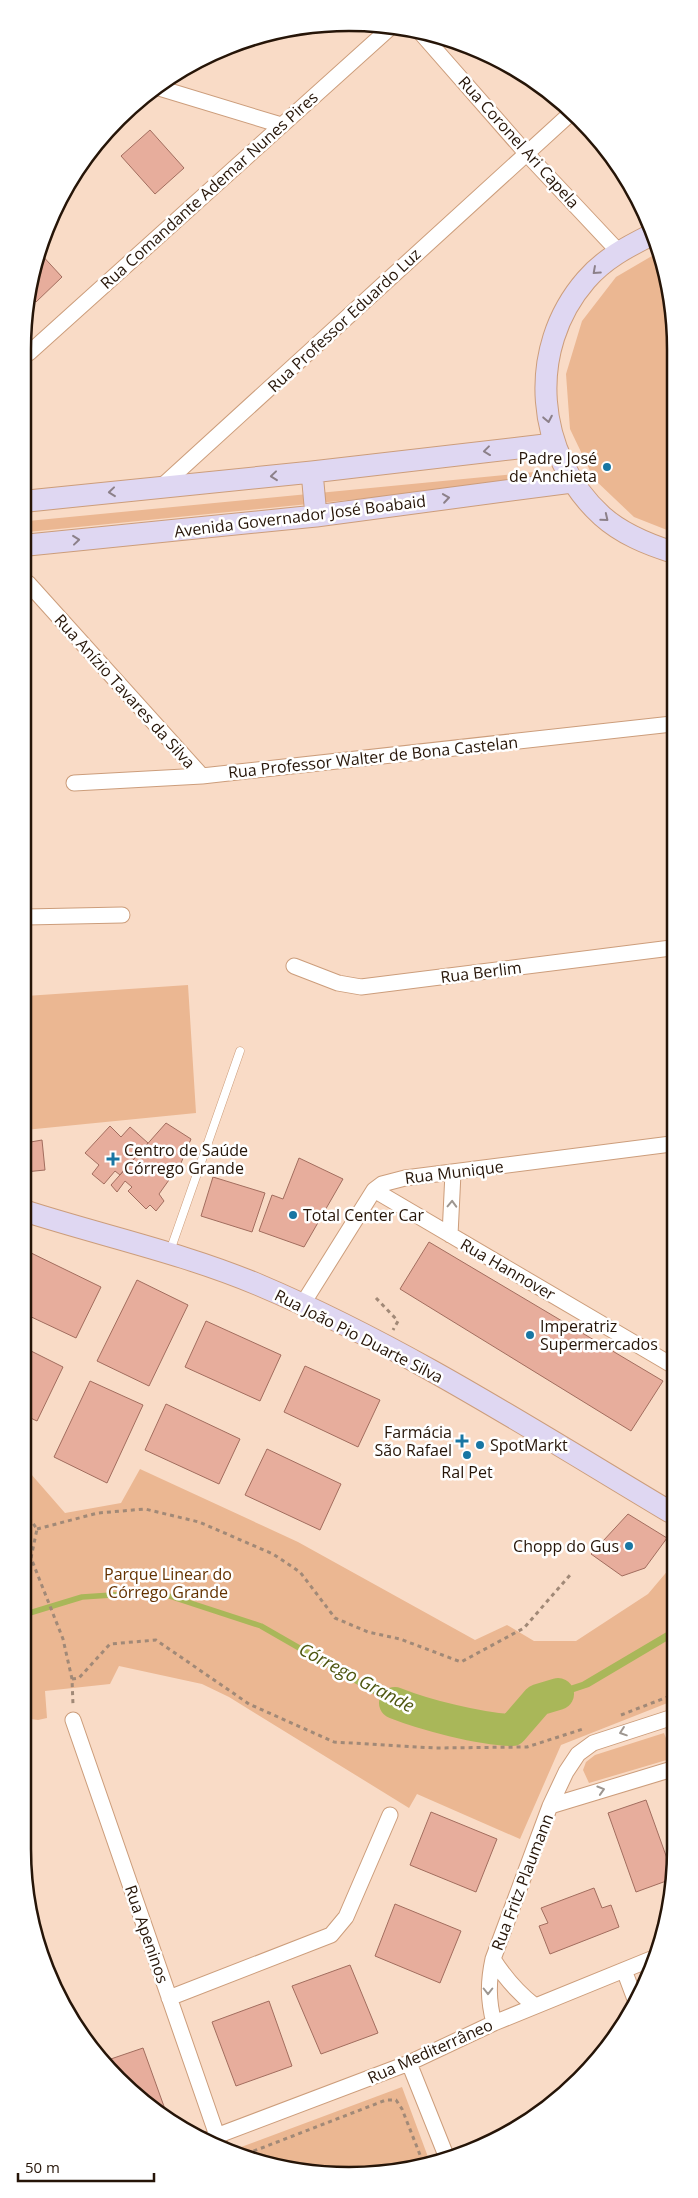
<svg xmlns="http://www.w3.org/2000/svg" width="698" height="2198" font-family="'Open Sans',sans-serif">
<rect width="100%" height="100%" fill="#f9dbc6"/>
<path fill="#ebb792" d="M657,253L673,306L672,532L634,517L594,479L570,429L566,374L582,321L616,277Z
M535,472L538,481L28,532V521Z
M188,985L196,1113L25,1130L26,996Z
M24,1466L65,1513L121,1503L140,1469L298,1542L475,1640L507,1625L534,1641H576L648,1594L670,1568V1702L561,1745L520,1839L417,1794L409,1808L229,1697L202,1684L119,1666L110,1684L45,1691L47,1718L38,1720L23,1718Z
M664,1733L670,1749V1759L589,1783L583,1770L586,1762L595,1755Z
M402,2087L431,2165L307,2173L233,2150Z"/>
<path fill="#a9b759" d="M670,1630V1639L589,1687L541,1703C533,1712 521,1721 510,1727C486,1738 419,1715 392,1708L395,1703L486,1726L506,1724L536,1697L582,1682Z"/>
<g fill="none" stroke-linecap="round" stroke-linejoin="round">
<path stroke="#a9b759" stroke-width="5.5" d="M23,1615L82,1597L157,1592L261,1626L395,1703"/>
<path stroke="#a9b759" stroke-width="32" d="M395,1703C425,1715 480,1729 512,1730L538,1700L558,1694"/>
</g>
<path fill="#e7ad9c" stroke="#a26d5e" d="M150,130L184,168L155,194L121,156Z
M39,252L62,277L36,302L29,295V285Z
M166,1123L191,1139L181,1163L159,1194L164,1201L156,1211L150,1205L146,1209L128,1191L132,1187L125,1181L117,1192L111,1185Z
M110,1126L121,1137L130,1127L148,1143L120,1175L115,1171L104,1184L92,1174L99,1165L85,1153Z
M42,1140L45,1170L25,1172V1143Z
M299,1158L343,1179L304,1247L259,1231L272,1195L283,1199Z
M213,1177L265,1193L252,1232L201,1216Z
M429,1242L663,1381L631,1431L400,1289Z
M25,1250L101,1287L76,1338L25,1314Z
M137,1280L188,1305L149,1386L97,1361Z
M206,1321L281,1355L260,1401L185,1367Z
M25,1348L63,1367L37,1421L24,1415Z
M305,1366L380,1400L358,1447L284,1412Z
M90,1381L143,1405L107,1483L54,1457Z
M166,1404L240,1439L219,1484L145,1450Z
M267,1449L341,1484L320,1530L245,1495Z
M628,1514L667,1538L645,1568L622,1576L591,1554Z
M646,1800L669,1864V1880L636,1892L608,1813Z
M431,1812L497,1839L476,1892L410,1865Z
M594,1888L602,1908L611,1905L619,1927L550,1954L539,1926L548,1923L541,1908Z
M395,1904L461,1931L440,1983L375,1956Z
M350,1965L378,2033L321,2054L292,1986Z
M269,2001L292,2066L236,2086L212,2022Z
M143,2048L166,2112L102,2062Z"/>
<g fill="none" stroke-linecap="round" stroke-linejoin="round">
<defs>
<path id="lane" d="M170,1251L240,1051"/>
<path id="street" d="M420,32L526,153L618,251
M156,87L281,125
M29,353L391,27
M161,487L570,114
M28,583L202,776
M74,783L202,776L672,724
M26,917L122,915
M294,966L338,983L361,987L671,948
M374,1190L670,1364
M450,1235L453,1173
M302,1305L374,1190L382,1184L405,1178L671,1144
M73,1720L221,2147
M669,1770L550,1806L566,1772L578,1754L593,1743L670,1718
M493,1959C505,1978 517,1992 535,2006
M624,1970L636,2002
M169,1998L331,1935L346,1917L390,1815
M494,2023C488,2000 488,1982 493,1959L550,1806
M409,2063L447,2158
M203,2141L409,2063L494,2023L656,1957"/>
<path id="secondary" d="M651,235C627,247 604,259 586,280C526,349 535,455 602,516C622,534 647,544 672,552
M312,472L316,516
M28,501L312,472L553,444
M28,545L316,516L572,482
M25,1211C103,1236 183,1253 259,1285C403,1346 536,1432 670,1512"/>
</defs>
<use href="#lane" stroke="#cc9d7b" stroke-width="9"/>
<use href="#street" stroke="#cc9d7b" stroke-width="17"/>
<use href="#secondary" stroke="#cc9d7b" stroke-width="23"/>
<path stroke="#a18977" stroke-width="3" stroke-dasharray="4 4" stroke-linecap="butt" d="M376,1298L398,1321L393,1330
M24,1511L37,1529L31,1558L63,1639L72,1679L73,1705
M37,1529L98,1513L145,1509L199,1522L273,1554L300,1572L335,1618L368,1632L400,1639L461,1662L524,1628L570,1575
M24,1557L31,1558
M72,1679L79,1678L110,1644L156,1640L249,1704L334,1742L435,1748L527,1747L583,1729
M621,1715L670,1696
M246,2154L386,2100H396L402,2109L424,2165"/>
<use href="#lane" stroke="#fff" stroke-width="8"/>
<use href="#street" stroke="#fff" stroke-width="15"/>
<use href="#secondary" stroke="#dfd7f2" stroke-width="21"/>
</g>
<defs><path id="oneway-chevron" d="M-2-3.5L2.5 0L-2 3.5" fill="none" stroke-width="1.6" stroke-linecap="round" stroke-linejoin="round" transform="scale(1.25)"/></defs>
<g stroke="#8c8089">
<use href="#oneway-chevron" transform="translate(596 271) rotate(138)"/>
<use href="#oneway-chevron" transform="translate(548 419) rotate(79)"/>
<use href="#oneway-chevron" transform="translate(487 451) rotate(173)"/>
<use href="#oneway-chevron" transform="translate(274 476) rotate(174)"/>
<use href="#oneway-chevron" transform="translate(112 492) rotate(174)"/>
<use href="#oneway-chevron" transform="translate(446 498) rotate(-8)"/>
<use href="#oneway-chevron" transform="translate(605 518) rotate(39)"/>
<use href="#oneway-chevron" transform="translate(76 540) rotate(-6)"/>
</g>
<g stroke="#9d9690">
<use href="#oneway-chevron" transform="translate(452 1204) rotate(-88)"/>
<use href="#oneway-chevron" transform="translate(623 1732) rotate(161)"/>
<use href="#oneway-chevron" transform="translate(601 1790) rotate(-17)"/>
<use href="#oneway-chevron" transform="translate(488 1991) rotate(90)"/>
</g>
<g fill="#1876a3" stroke="#fff" stroke-width="2">
<circle cx="607" cy="467" r="5"/>
<path d="M110.5 1151.5h5v5h5v5h-5v5h-5v-5h-5v-5h5z"/>
<circle cx="293" cy="1215" r="5"/>
<circle cx="530" cy="1335" r="5"/>
<path d="M459.5 1433.5h5v5h5v5h-5v5h-5v-5h-5v-5h5z"/>
<circle cx="480" cy="1445" r="5"/>
<circle cx="467" cy="1455" r="5"/>
<circle cx="629" cy="1546" r="5"/>
</g>
<g text-anchor="middle" dominant-baseline="central" stroke-width="5" stroke-linejoin="round" paint-order="stroke">
<g font-size="16" fill="#261508" stroke="#fff">
<text transform="translate(519 142) rotate(48)">Rua Coronel Ari Capela</text>
<text transform="translate(209 190) rotate(-42)">Rua Comandante Ademar Nunes Pires</text>
<text transform="translate(344 320) rotate(-43)">Rua Professor Eduardo Luz</text>
<text transform="translate(300 516) rotate(-7)">Avenida Governador José Boabaid</text>
<text transform="translate(125 691) rotate(48)">Rua Anízio Tavares da Silva</text>
<text transform="translate(373 757) rotate(-6)">Rua Professor Walter de Bona Castelan</text>
<text transform="translate(481 972) rotate(-7)">Rua Berlim</text>
<text transform="translate(454 1172) rotate(-7)">Rua Munique</text>
<text transform="translate(508 1269) rotate(30)">Rua Hannover</text>
<text transform="translate(359 1336) rotate(27)">Rua João Pio Duarte Silva</text>
<text transform="translate(522 1882) rotate(-69)">Rua Fritz Plaumann</text>
<text transform="translate(147 1934) rotate(71)">Rua Apeninos</text>
<text transform="translate(430 2051) rotate(-24)">Rua Mediterrâneo</text>
</g>
<g font-size="16" fill="#261508" stroke="#fff" text-anchor="start">
<text x="597" y="458" text-anchor="end">Padre José<tspan x="597" dy="18">de Anchieta</tspan></text>
<text x="124" y="1150">Centro de Saúde<tspan x="124" dy="18">Córrego Grande</tspan></text>
<text x="303" y="1215">Total Center Car</text>
<text x="540" y="1326">Imperatriz<tspan x="540" dy="18">Supermercados</tspan></text>
<text x="452" y="1432" text-anchor="end">Farmácia<tspan x="452" dy="18">São Rafael</tspan></text>
<text x="490" y="1445">SpotMarkt</text>
<text x="467" y="1472" text-anchor="middle">Ral Pet</text>
<text x="619" y="1546" text-anchor="end">Chopp do Gus</text>
</g>
<g font-size="16" fill="#643201" stroke="#fff">
<text x="168" y="1574">Parque Linear do<tspan x="168" dy="18">Córrego Grande</tspan></text>
</g>
<g font-size="18" font-style="italic" fill="#4e5610" stroke="#fff">
<text transform="translate(357 1677) rotate(28)">Córrego Grande</text>
</g>
</g>
<path d="M0 0H698V2198H0ZM349 31H349A318 318 0 0 1 667 349V1849A318 318 0 0 1 349 2167H349A318 318 0 0 1 31 1849V349A318 318 0 0 1 349 31Z" fill="#fff" fill-rule="evenodd"/>
<path fill="none" stroke="#261508" stroke-width="2.5" d="M349 31H349A318 318 0 0 1 667 349V1849A318 318 0 0 1 349 2167H349A318 318 0 0 1 31 1849V349A318 318 0 0 1 349 31Z"/>
<path d="M18 2173v8h136v-8" fill="none" stroke="#261508" stroke-width="2.5"/>
<text x="25" y="2173" font-size="15" fill="#261508" stroke="#ffffff" stroke-width="4" paint-order="stroke">50 m</text>
</svg>
